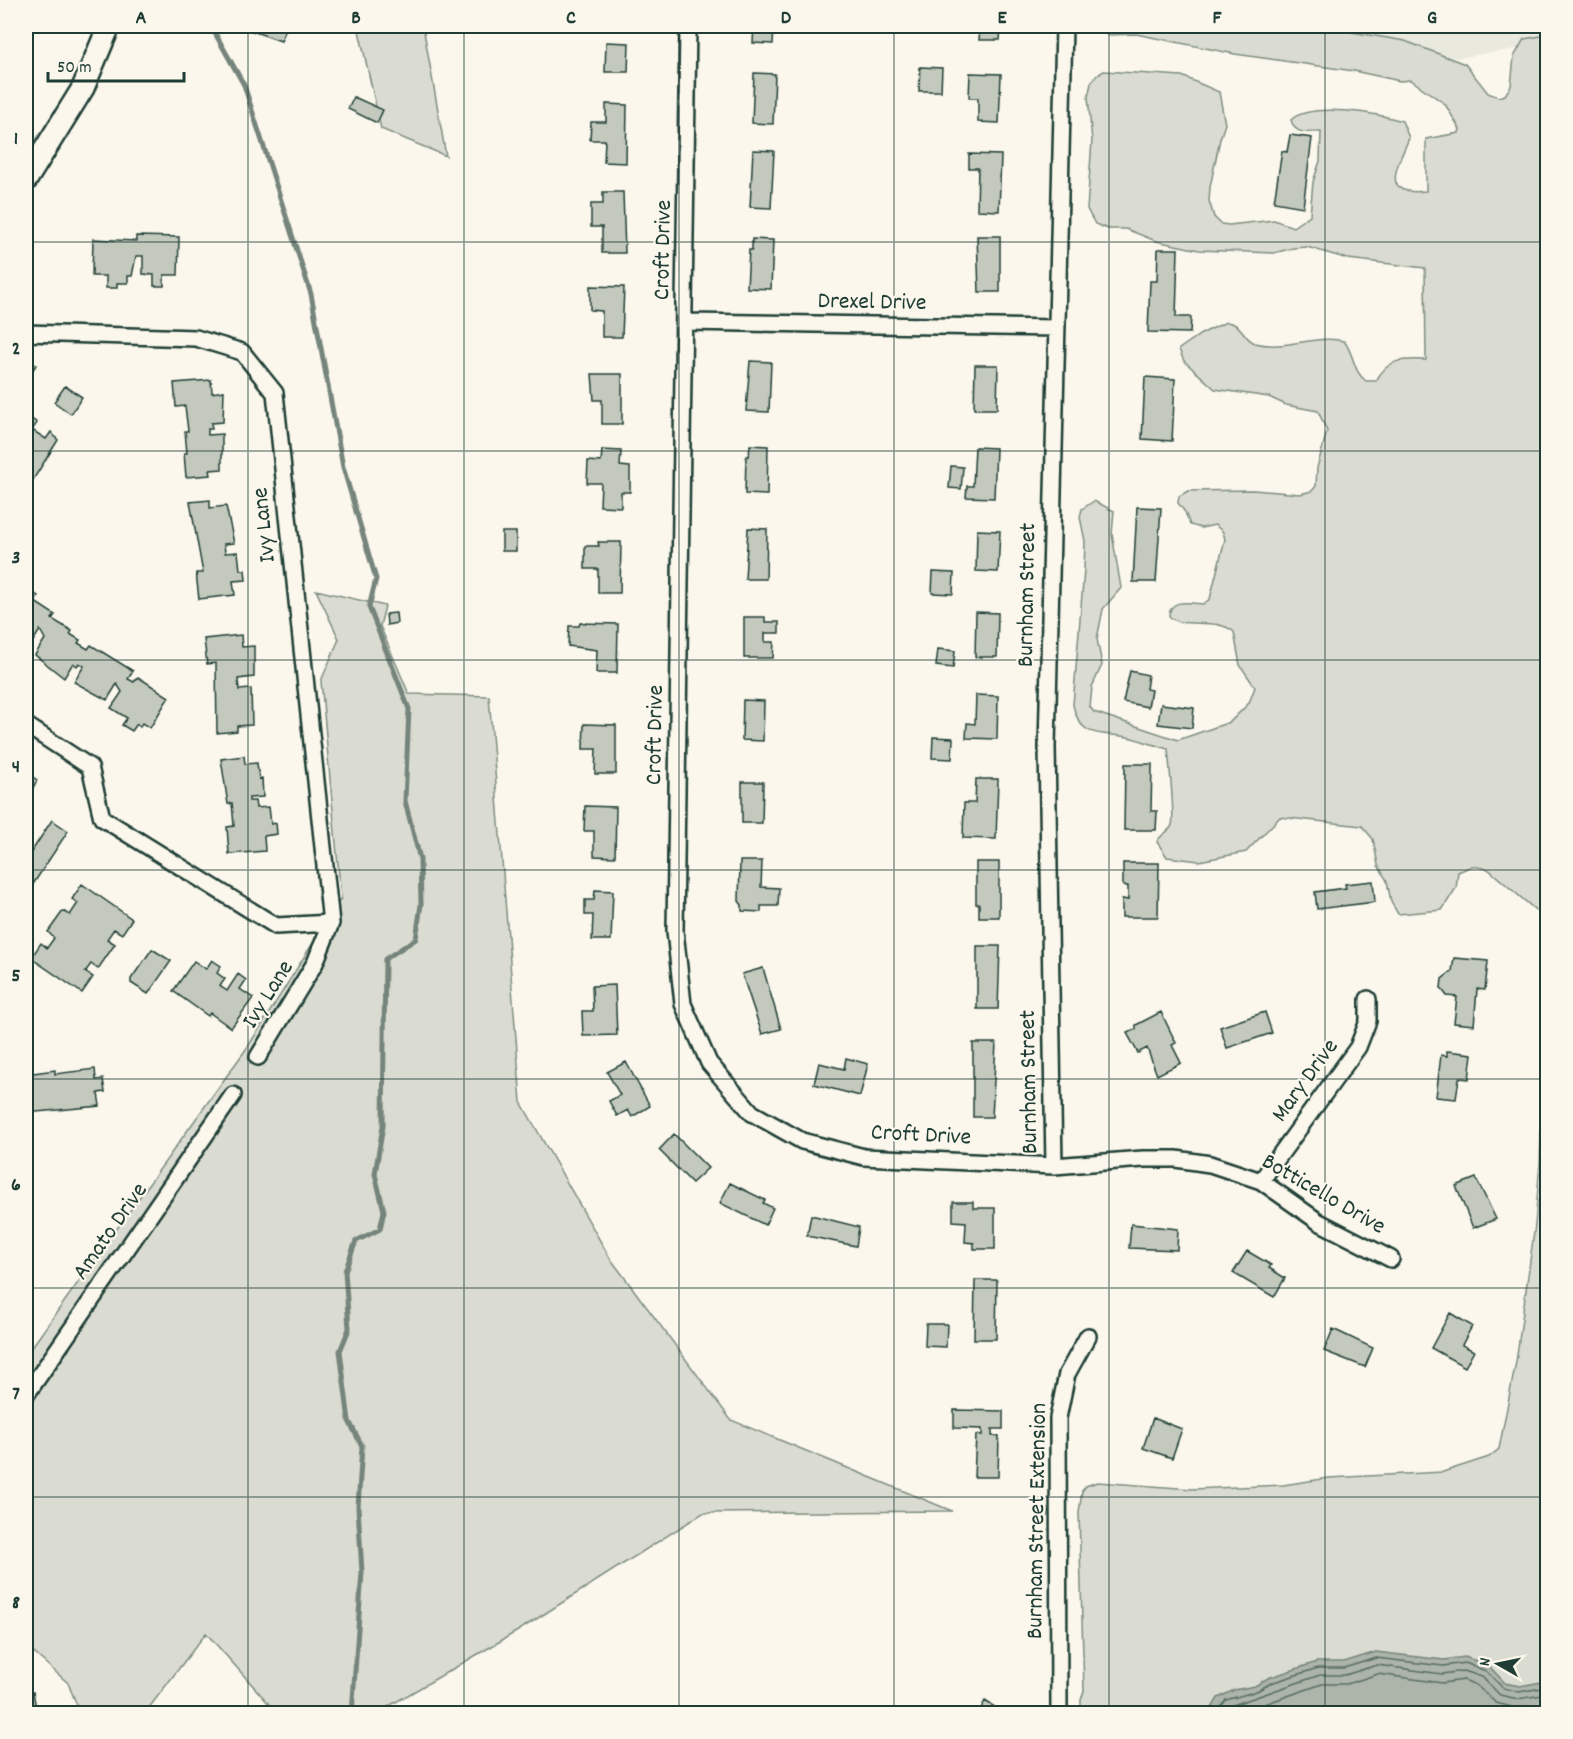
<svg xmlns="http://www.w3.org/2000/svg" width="1573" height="1739" font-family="Dekko,sans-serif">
<rect width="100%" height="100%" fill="#fbf7ec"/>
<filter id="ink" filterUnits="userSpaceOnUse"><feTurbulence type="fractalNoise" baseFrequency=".0167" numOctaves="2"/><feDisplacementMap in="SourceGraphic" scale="12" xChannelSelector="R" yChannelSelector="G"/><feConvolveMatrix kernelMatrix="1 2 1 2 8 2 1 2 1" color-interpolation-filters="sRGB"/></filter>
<g filter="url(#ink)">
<path fill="#eae9de" d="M1296,26H1547V44L1456,58Z"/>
<path fill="#dbdcd1" stroke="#7d8c82" stroke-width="1.5" d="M358,26H423L446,156L381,129Z
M1099,26H1316L1405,41L1465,64L1488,93L1498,97L1505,95L1511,86L1514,57L1524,39L1547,35V920L1488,869L1472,866L1458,872L1456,888L1442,910L1398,914L1391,902L1387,881L1378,865L1373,839L1362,826L1280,817L1246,852L1199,861L1167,857L1157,842C1160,834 1170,832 1172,825C1175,816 1169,761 1168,749C1156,746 1144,741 1132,738C1103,731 1081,742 1073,705L1084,570L1085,541L1080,517L1082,509L1094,501L1114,511L1112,534L1121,588L1103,609L1097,639L1102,665L1092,687L1090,707L1094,712L1178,740L1230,722L1249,703L1255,687L1240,665L1234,632C1215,616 1182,630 1169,616C1170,598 1189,603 1203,604L1210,599L1225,539L1223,532L1215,525L1201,528L1190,525L1185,512L1178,503L1179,496L1188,491L1253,490L1300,494L1312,491L1316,486L1317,468L1327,431L1318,411L1286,405L1269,397L1215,389L1184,361L1179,349L1201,334L1226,322C1244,324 1243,339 1255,343C1286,351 1314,334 1344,341C1354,353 1353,372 1366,381H1376C1388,358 1403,359 1426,360L1425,268L1348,259L1307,247L1293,248L1274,253L1199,250L1156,241L1126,229H1108L1095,224L1087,209L1092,141L1088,97L1091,83L1097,75L1104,71L1182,76L1219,92L1225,124L1220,139L1210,187L1209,201L1214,217L1221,224L1229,225L1274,220L1293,227L1310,215L1313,182L1320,161L1321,132C1309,131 1296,137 1291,120C1309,102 1379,113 1402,121L1409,138C1400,162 1376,197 1426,191V139L1459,133L1460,129L1445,104L1411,80L1400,81L1354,71L1235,54L1136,34L1108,35Z
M316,590L385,606L380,626L409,694L489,696L521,1102L610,1258L731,1420L952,1511L703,1513L516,1632L377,1713H277L206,1633L145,1713H80L68,1683L26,1646V1355L249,1045L341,898L321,681L339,639Z
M1547,951V1713L1081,1714V1700L1084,1691L1079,1513L1082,1491L1086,1486L1097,1482L1192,1489L1283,1485L1329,1478L1443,1472L1489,1457L1499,1449L1516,1362L1535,1225L1540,1162Z"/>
<path fill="#adb4aa" stroke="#74847b" stroke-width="1.5" d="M1376,1652L1444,1660L1465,1657L1488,1665L1505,1683L1520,1686L1547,1681V1713H1209L1218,1698L1234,1690L1255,1686L1268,1678L1317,1662H1344Z"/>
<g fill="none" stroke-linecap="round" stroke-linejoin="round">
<path stroke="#586d63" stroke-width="1.5" d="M1216,1714L1226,1700L1257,1691L1271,1683L1318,1668H1344L1376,1658L1443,1666L1465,1663L1486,1671L1503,1688L1519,1692L1548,1687
M1224,1714L1230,1706L1320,1675H1345L1377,1665L1442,1674L1464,1671L1482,1677L1500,1695L1518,1699L1548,1694
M1236,1714L1322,1684H1347L1378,1674L1442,1683L1464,1680L1476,1685L1496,1703L1516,1708L1548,1704"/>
<path stroke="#74847b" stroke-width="5" d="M211,26L244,85L311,294L343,467L376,579L369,607L409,709L405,801L420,859L421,904L416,939L385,959L383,1126L375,1174L384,1211L380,1229L356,1241L345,1271L349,1329L340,1351L349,1421L362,1446L358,1507L362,1572L352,1714"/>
</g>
<path fill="#c4c9be" stroke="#1f3d34" stroke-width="1.5" d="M253,26H287L281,41L252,31Z
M754,26H774L773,44L753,43Z
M980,26H1001L1000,40H979Z
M606,42L629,43L628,72H605Z
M920,67L942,68L941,91H919Z
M754,73L775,74L773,124L752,123Z
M970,73L1001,74L999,123L978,122V98H969Z
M354,97L383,110L377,123L348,109Z
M606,104L627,105L626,163L604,162L605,140H590L591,122H606Z
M1290,135L1312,138L1303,207L1274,202L1282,151L1287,152Z
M753,150L774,151L771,208L750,207Z
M969,154L1001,155L999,211L977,210L978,168H969Z
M603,192H623L625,253H602V227H591V204H603Z
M136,236L179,237L178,275H164V286H154V275L143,274V256H136L132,276H128V283H117V288H106V276H92L93,239L136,241Z
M977,236H1000V292H979Z
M752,239L773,240L771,289L747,288L749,250H752Z
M1158,249H1178L1176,317H1191L1190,333L1148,332L1150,281H1157Z
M590,286L624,287L622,337H602V311L590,310Z
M26,358L36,365L26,381Z
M750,361L771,362L769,412L746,411Z
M975,365H998L997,409H974Z
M592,374H622V424H602V400H594Z
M1145,377L1175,379L1172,441L1142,439Z
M211,380L212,393L224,391L223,422L211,423L212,429H208V435L222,434V469L210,470L211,475L186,477L184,453H187L185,431H188L185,406L176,407L174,383Z
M65,386L82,397L71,414L54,402Z
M26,415L37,423L32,430L46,439L51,432L58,440L26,491Z
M750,445L768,446L767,495L745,494L746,456H749Z
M975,447L996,448L994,498L966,497L967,486H973Z
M602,450L621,451L620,466L630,467V492H621V507L600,506L601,483H587L588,461L601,462Z
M951,466L963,467L961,489L949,488Z
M210,500V508L226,506L234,543L224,544L225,553L238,552L240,570H245L246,580L233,581L235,595L199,599L196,573H203L190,502Z
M1137,507L1161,508L1156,582H1133Z
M748,528L767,529L766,579H745Z
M977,530L1000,531L998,572L976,571Z
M502,532H516V551H502Z
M598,542H621L620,593H598V569H585V546H599Z
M933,572L954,573L953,594L932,593Z
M26,588L38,596L35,602L55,615L52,619L72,631L70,634L80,640L78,643L88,649L91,645L133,671L128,679L134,682L138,677L169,697L150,728L142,723L140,727L137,724L132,731L122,725L127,718L111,708L122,692L117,684L107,700L74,682L84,666L79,663L77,666L73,663L64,678L35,655L45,639L40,630L30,646L26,643Z
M976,612L998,613L997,657H975Z
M396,613L397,623L387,625L386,614Z
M744,617H765V622H779V633H765V642H774L773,658H744Z
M580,623L618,624L617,673H596L597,650L568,646L569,626H579Z
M241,635L242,647L254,646V677L238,679L239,690L251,689L252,725L237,726V731L217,733L216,663L207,664L204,639Z
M938,649L955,651L953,668L936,666Z
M1130,671L1148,675L1146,689L1151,690L1148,707L1123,702Z
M976,695L998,696L997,739L966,738L967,723L975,724Z
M743,700L764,701L763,741L742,740Z
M1161,704L1194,708L1192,728L1158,724Z
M584,724L616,725V774H595L596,749H583Z
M933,737L953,738L952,759L932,758Z
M244,756L245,764L257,763L259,779L262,778L263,797L249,798V801H255L256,808L269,807L271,824L276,823L277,834L264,836L265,851L229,854L227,827L234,826L232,803L228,804L221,759Z
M1125,764H1152L1151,811H1157L1156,830H1124Z
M26,772L37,780L28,798L26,797Z
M976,779H998L996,839L963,838L964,803H975Z
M742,782H763L762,823H742Z
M585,806L616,807L615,857L594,856V831H584Z
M52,820L68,831L26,895V860Z
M740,861H762L761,887L779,888L778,906H761V912L742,911V905L739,901Z
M976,862H999V917H979V904H976Z
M1123,863H1159L1158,917H1122V899L1128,900V886H1123Z
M1373,881L1375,902L1317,909L1315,892L1346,888L1345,884Z
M82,884L132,919L122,934L114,929L107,939L115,944L98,969L91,964L85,972L93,977L82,993L31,958L41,943L47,948L54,938L48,932L63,911L70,915L78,903L72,899Z
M595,890L613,891L611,940H592L593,915H585V900H594Z
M977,946H1000L998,1009H977Z
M152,949L171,961L148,994L131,983V979Z
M1454,958L1488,961L1485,990L1477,989L1474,1025L1454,1023L1457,997L1447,996L1441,988L1442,979L1452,971Z
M212,960L221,966L217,973L225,979L220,986L227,991L238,974L246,980L240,989L253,998L231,1028L210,1013L208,1016L173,991L194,961L206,969Z
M763,968L781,1029L762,1034L742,974Z
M615,985L617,1035L583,1036L582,1011H593L592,986Z
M1161,1012L1176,1043L1172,1045L1181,1063L1157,1075L1147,1048L1138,1053L1127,1033L1136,1029V1025Z
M1265,1012L1272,1033L1227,1048L1220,1027Z
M973,1043H996L992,1117H973Z
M1447,1051L1472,1054L1469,1079L1459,1078L1456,1099L1436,1097L1441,1055L1447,1056Z
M846,1058L868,1064L860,1096L814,1084L819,1063L844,1069Z
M626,1062L650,1106L632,1117L628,1110L617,1116L609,1101L620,1095L607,1072Z
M95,1069L96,1080L103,1079L105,1092L98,1093L100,1106L26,1113V1074L55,1070V1074Z
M674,1134L708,1168L692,1183L659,1150Z
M1476,1178L1496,1219L1473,1228L1456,1186Z
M730,1183L765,1200L763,1203L773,1208L765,1225L720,1203Z
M953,1202H973V1208H995V1249H974V1243L965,1242L966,1222L953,1221Z
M811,1215L859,1227L856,1246L807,1236Z
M1131,1224L1178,1229L1177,1250L1129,1248Z
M1247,1251L1271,1265L1269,1268L1285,1278L1274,1297L1233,1273Z
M975,1280H997L996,1339H974Z
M1450,1313L1472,1326L1462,1345L1474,1351L1465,1367L1431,1348Z
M926,1324H947L946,1347L925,1346Z
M1333,1329L1373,1348L1365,1367L1324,1351Z
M954,1410L1003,1411V1429H992V1436H999L998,1477H974L976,1435H982V1429L954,1428Z
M1153,1418L1182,1429L1172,1458L1143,1448Z
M33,1692L36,1708L46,1706L48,1714H26V1694Z
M985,1701L1001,1711L999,1714H978Z"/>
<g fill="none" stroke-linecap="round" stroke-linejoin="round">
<defs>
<path id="minor" d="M688,26L675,931L683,1004L709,1063L752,1113L802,1141L864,1157L1054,1166L1143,1159H1176L1210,1164L1261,1181L1319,1222L1391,1259
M686,322L1057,328
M26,333L196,338L242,352L275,393L331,923L315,963L258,1057
M26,725L90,767L102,818L276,926L331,923
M1054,1166L1047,747L1064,26
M1261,1181L1358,1047L1368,1021V999
M26,1395L233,1095
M1059,1714L1058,1418L1067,1374L1088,1336"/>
<path id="secondary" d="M26,180L83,88L109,26"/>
</defs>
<use href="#minor" stroke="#1f3d34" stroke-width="20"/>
<use href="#secondary" stroke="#1f3d34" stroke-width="26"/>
<use href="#minor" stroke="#fbf7ec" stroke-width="15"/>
<use href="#secondary" stroke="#fbf7ec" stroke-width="21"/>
</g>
</g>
<path fill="none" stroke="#1f3d34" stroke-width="1.5" stroke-opacity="0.55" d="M248,26V1714M464,26V1714M679,26V1714M894,26V1714M1109,26V1714M1325,26V1714M26,242H1548M26,451H1548M26,660H1548M26,870H1548M26,1079H1548M26,1288H1548M26,1497H1548"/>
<g text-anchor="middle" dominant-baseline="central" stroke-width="4.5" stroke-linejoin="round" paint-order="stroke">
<g font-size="24" fill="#1f3d34" stroke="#fbf7ec">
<text transform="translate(664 250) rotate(-89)">Croft Drive</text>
<text transform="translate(872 303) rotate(1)">Drexel Drive</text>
<text transform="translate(265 525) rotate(-96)">Ivy Lane</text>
<text transform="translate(1028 595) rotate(-89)">Burnham Street</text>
<text transform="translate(656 735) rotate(-89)">Croft Drive</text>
<text transform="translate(269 995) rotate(-58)">Ivy Lane</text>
<text transform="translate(1306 1081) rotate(-54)">Mary Drive</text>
<text transform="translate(1030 1082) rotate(-91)">Burnham Street</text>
<text transform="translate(921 1136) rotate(3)">Croft Drive</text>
<text transform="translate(1323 1195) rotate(30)">Botticello Drive</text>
<text transform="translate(111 1232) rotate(-55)">Amato Drive</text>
<text transform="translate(1038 1521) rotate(-89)">Burnham Street Extension</text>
</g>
</g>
<rect width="1573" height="1739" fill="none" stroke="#fbf7ec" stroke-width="66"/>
<g transform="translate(1498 1664) rotate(279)" stroke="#fbf7ec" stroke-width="4.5" paint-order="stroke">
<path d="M0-4.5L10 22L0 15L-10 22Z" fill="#1f3d34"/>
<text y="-9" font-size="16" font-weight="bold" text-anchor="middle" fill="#1f3d34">N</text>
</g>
<path d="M48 72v9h136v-9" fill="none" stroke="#1f3d34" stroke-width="3"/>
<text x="57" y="72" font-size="18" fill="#1f3d34" stroke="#fbf7ec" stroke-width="4.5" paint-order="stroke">50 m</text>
<rect x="33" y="33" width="1507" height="1673" fill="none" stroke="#1f3d34" stroke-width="2"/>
<g font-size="20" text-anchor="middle" font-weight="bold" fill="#1f3d34">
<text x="141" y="23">A</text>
<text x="356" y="23">B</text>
<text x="571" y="23">C</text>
<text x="786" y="23">D</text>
<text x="1002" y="23">E</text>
<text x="1217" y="23">F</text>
<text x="1432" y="23">G</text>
<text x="16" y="144">1</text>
<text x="16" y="354">2</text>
<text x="16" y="563">3</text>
<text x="16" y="772">4</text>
<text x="16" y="981">5</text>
<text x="16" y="1190">6</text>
<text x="16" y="1399">7</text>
<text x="16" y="1608">8</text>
</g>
</svg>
